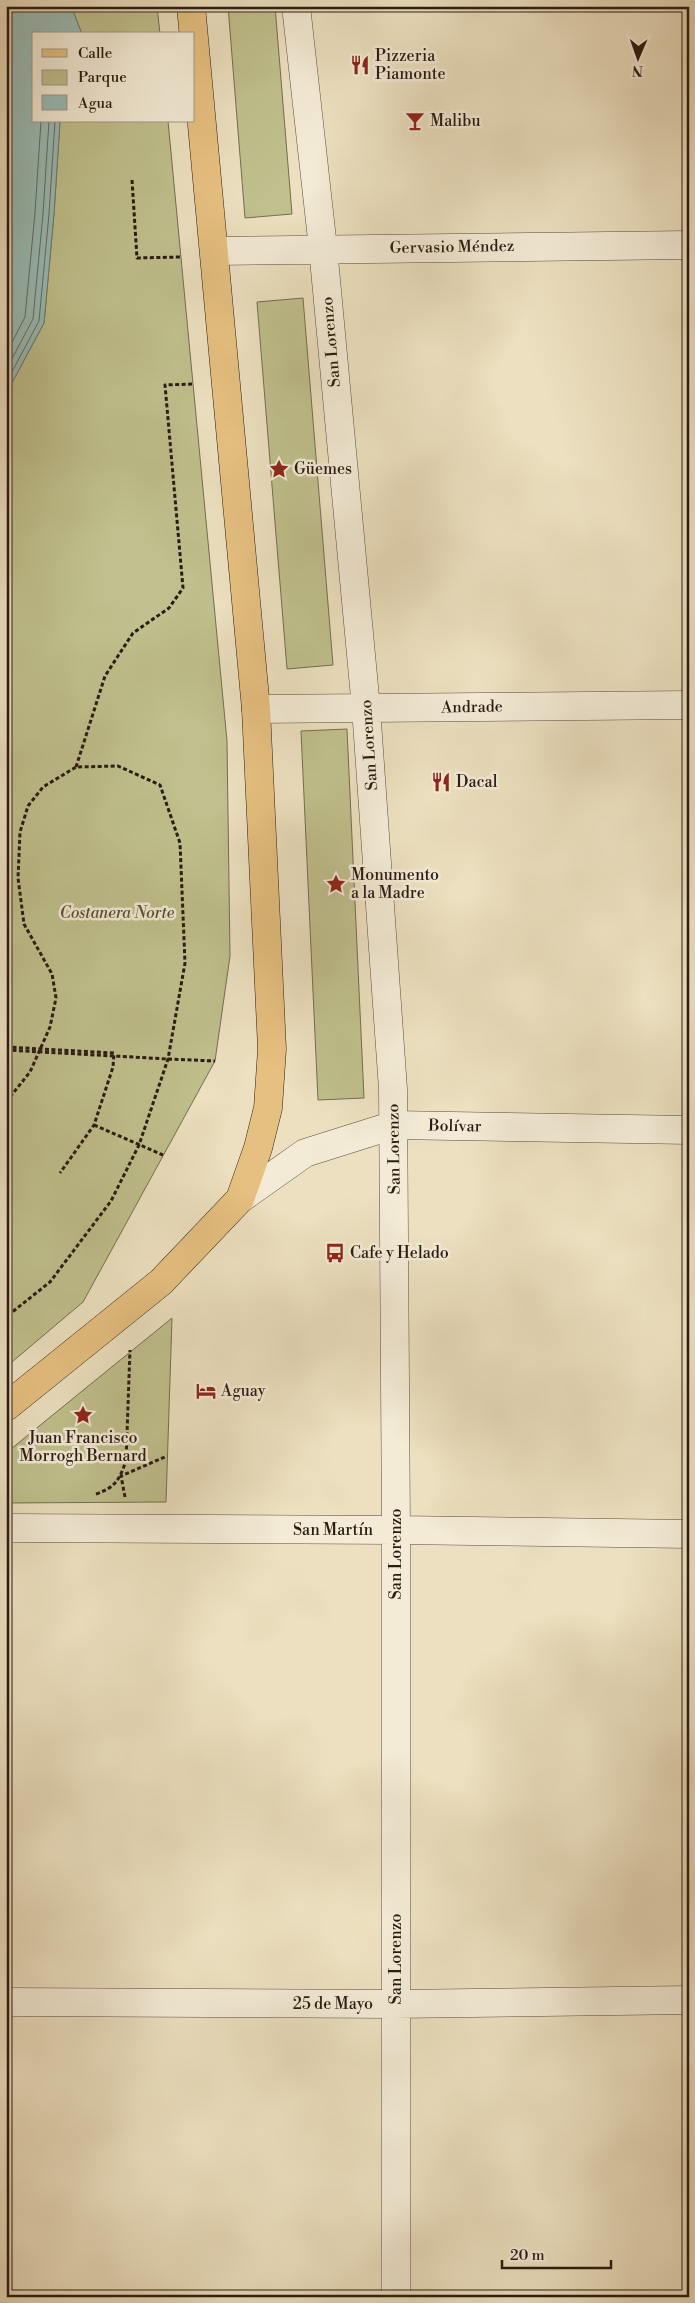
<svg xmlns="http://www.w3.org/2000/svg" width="695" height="2303" font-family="'Libre Bodoni',serif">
<rect width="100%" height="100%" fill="#ece0c0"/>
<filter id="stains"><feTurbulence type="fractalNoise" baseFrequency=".004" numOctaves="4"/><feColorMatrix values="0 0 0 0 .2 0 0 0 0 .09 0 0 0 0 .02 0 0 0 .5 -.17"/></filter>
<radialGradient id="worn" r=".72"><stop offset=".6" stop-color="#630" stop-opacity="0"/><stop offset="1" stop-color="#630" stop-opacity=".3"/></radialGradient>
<path fill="#bfc08d" stroke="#746d50" d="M71,6H157L160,34H82Z
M228,6H275L292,214L245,218Z
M60,121H168L227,741L230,956L215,1061L83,1302L6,1367V443L10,435L7,392L44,323L54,214Z
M303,298L333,665L287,669L257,302Z
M347,729L364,1098L318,1100L301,731Z
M172,1318L166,1502L6,1503V1453Z"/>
<path fill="#99bcb7" stroke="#6d7b75" d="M6,6H71L82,34H34V121H60L54,214L44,323L7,392L10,435L6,443Z"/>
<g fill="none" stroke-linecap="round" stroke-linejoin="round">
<path stroke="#626b64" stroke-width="1" d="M6,354L25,317L35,213L41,121
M6,370L33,319L43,214L49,121
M6,383L39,321L49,214L55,121"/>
<defs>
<path id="minor" d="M296,6L323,248L366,708L393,1089L396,1530V2297
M215,251L689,245
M256,709L689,705
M240,1199L305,1153L394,1125L689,1130
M6,1528L396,1530L689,1534
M6,2002L396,2004L689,2000"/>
<path id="major" d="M6,1407L161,1282L240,1199L258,1148L268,1108L272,1049L256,709L191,6"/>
</defs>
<use href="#minor" stroke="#5a4c3e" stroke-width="29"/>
<use href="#major" stroke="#2a1a12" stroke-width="29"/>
<path stroke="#2a1a12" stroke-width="3" stroke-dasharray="4 2.5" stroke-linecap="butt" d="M132,180L137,258L181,257
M76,767L105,676L133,633L169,608L183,588L165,385L192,384
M6,1047L114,1053L113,1067L94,1125L60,1173
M168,1059L215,1061
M6,1102L30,1072L50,1027L56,998L52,974L24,924L18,878L20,832L28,806L43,787L76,767L118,766L160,785L180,843L185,963L168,1059L139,1145L111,1201L50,1282L6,1317
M94,1125L163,1155
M96,1494C116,1487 119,1480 126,1461L130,1350
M125,1497L121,1476L167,1456"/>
<use href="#minor" stroke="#f3ebd6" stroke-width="28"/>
<use href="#major" stroke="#e6c080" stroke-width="28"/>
<path stroke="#2a1a12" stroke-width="3" stroke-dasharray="4 2.5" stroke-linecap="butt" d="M6,1050L168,1059"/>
</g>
<defs>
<symbol id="restaurant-bare" viewBox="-9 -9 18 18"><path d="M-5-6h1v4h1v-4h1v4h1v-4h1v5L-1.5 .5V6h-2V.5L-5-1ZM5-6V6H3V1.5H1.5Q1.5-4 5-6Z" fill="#8f2418" stroke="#f3ebd6" stroke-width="2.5" paint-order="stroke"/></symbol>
<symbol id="bar-bare" viewBox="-9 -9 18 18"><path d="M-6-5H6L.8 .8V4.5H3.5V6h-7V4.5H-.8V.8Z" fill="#8f2418" stroke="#f3ebd6" stroke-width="2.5" paint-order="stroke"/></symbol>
<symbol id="sight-bare" viewBox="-9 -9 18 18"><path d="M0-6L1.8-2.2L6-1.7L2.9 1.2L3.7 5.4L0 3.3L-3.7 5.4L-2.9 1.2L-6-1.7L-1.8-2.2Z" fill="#8f2418" stroke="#f3ebd6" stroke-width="2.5" paint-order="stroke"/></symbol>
<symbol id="bus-bare" viewBox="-9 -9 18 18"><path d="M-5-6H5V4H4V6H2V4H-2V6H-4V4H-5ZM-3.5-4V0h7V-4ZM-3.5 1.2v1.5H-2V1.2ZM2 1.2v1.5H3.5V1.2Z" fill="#8f2418" stroke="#f3ebd6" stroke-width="2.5" paint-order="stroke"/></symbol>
<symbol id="hotel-bare" viewBox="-9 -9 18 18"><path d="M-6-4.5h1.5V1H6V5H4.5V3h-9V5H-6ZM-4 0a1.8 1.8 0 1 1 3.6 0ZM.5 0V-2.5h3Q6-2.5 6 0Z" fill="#8f2418" stroke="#f3ebd6" stroke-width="2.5" paint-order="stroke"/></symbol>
</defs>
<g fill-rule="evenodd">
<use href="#restaurant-bare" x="346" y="51" width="28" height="28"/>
<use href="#bar-bare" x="401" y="107" width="28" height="28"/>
<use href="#sight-bare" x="265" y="455" width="28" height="28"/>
<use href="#restaurant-bare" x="427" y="768" width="28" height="28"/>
<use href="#sight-bare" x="322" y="870" width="28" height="28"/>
<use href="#bus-bare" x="321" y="1239" width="28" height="28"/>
<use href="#hotel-bare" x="192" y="1377" width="28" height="28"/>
<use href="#sight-bare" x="69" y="1401" width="28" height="28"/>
</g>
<g text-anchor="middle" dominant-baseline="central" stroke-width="5" stroke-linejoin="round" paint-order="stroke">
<g font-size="16" fill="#2a1a12" stroke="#f3ebd6" text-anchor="start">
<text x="375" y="56">Pizzeria<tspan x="375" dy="18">Piamonte</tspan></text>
<text x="430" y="121">Malibu</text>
<text x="294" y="469">Güemes</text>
<text x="456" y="782">Dacal</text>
<text x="351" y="875">Monumento<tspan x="351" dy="18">a la Madre</tspan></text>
<text x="350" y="1253">Cafe y Helado</text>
<text x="221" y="1391">Aguay</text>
<text x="83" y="1438" text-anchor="middle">Juan Francisco<tspan x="83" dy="18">Morrogh Bernard</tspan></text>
</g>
<g font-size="16" fill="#2a1a12" stroke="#f3ebd6">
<text transform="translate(452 247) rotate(-1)">Gervasio Méndez</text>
<text transform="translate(331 342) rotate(-95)">San Lorenzo</text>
<text transform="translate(472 707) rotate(-1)">Andrade</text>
<text transform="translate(369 745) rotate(-94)">San Lorenzo</text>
<text transform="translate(455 1126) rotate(1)">Bolívar</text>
<text transform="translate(394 1149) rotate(-91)">San Lorenzo</text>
<text x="333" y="1530">San Martín</text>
<text transform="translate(396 1554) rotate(-90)">San Lorenzo</text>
<text transform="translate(396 1959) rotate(-90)">San Lorenzo</text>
<text x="333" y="2004">25 de Mayo</text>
</g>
<g font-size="16" font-style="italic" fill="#574c37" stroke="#f3ebd6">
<text x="117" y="913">Costanera Norte</text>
</g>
</g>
<rect width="695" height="2303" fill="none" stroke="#ece0c0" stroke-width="25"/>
<rect x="8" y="8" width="680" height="2288" fill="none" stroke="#2a1a12" stroke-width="2.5"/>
<rect x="12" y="12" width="670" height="2278" fill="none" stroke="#2a1a12"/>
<rect x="32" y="32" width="162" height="90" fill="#f3ebd6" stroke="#a39788"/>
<rect x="42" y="49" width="25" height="8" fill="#e6c080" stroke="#a39788"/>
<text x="78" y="58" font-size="15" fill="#2a1a12">Calle</text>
<rect x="42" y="70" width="25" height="15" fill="#bfc08d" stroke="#a39788"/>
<text x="78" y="82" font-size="15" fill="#2a1a12">Parque</text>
<rect x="42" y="95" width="25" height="15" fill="#99bcb7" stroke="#a39788"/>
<text x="78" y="108" font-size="15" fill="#2a1a12">Agua</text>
<g transform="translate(638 58) rotate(182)" stroke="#f3ebd6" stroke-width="4" paint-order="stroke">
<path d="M0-4L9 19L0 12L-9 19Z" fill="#2a1a12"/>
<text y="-8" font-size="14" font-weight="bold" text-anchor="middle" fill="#2a1a12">N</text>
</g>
<path d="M502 2260v8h109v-8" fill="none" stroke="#2a1a12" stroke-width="2.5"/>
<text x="510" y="2260" font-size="15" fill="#2a1a12" stroke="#f3ebd6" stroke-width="4" paint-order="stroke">20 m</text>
<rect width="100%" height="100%" filter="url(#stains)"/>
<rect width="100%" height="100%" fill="url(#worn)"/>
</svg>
